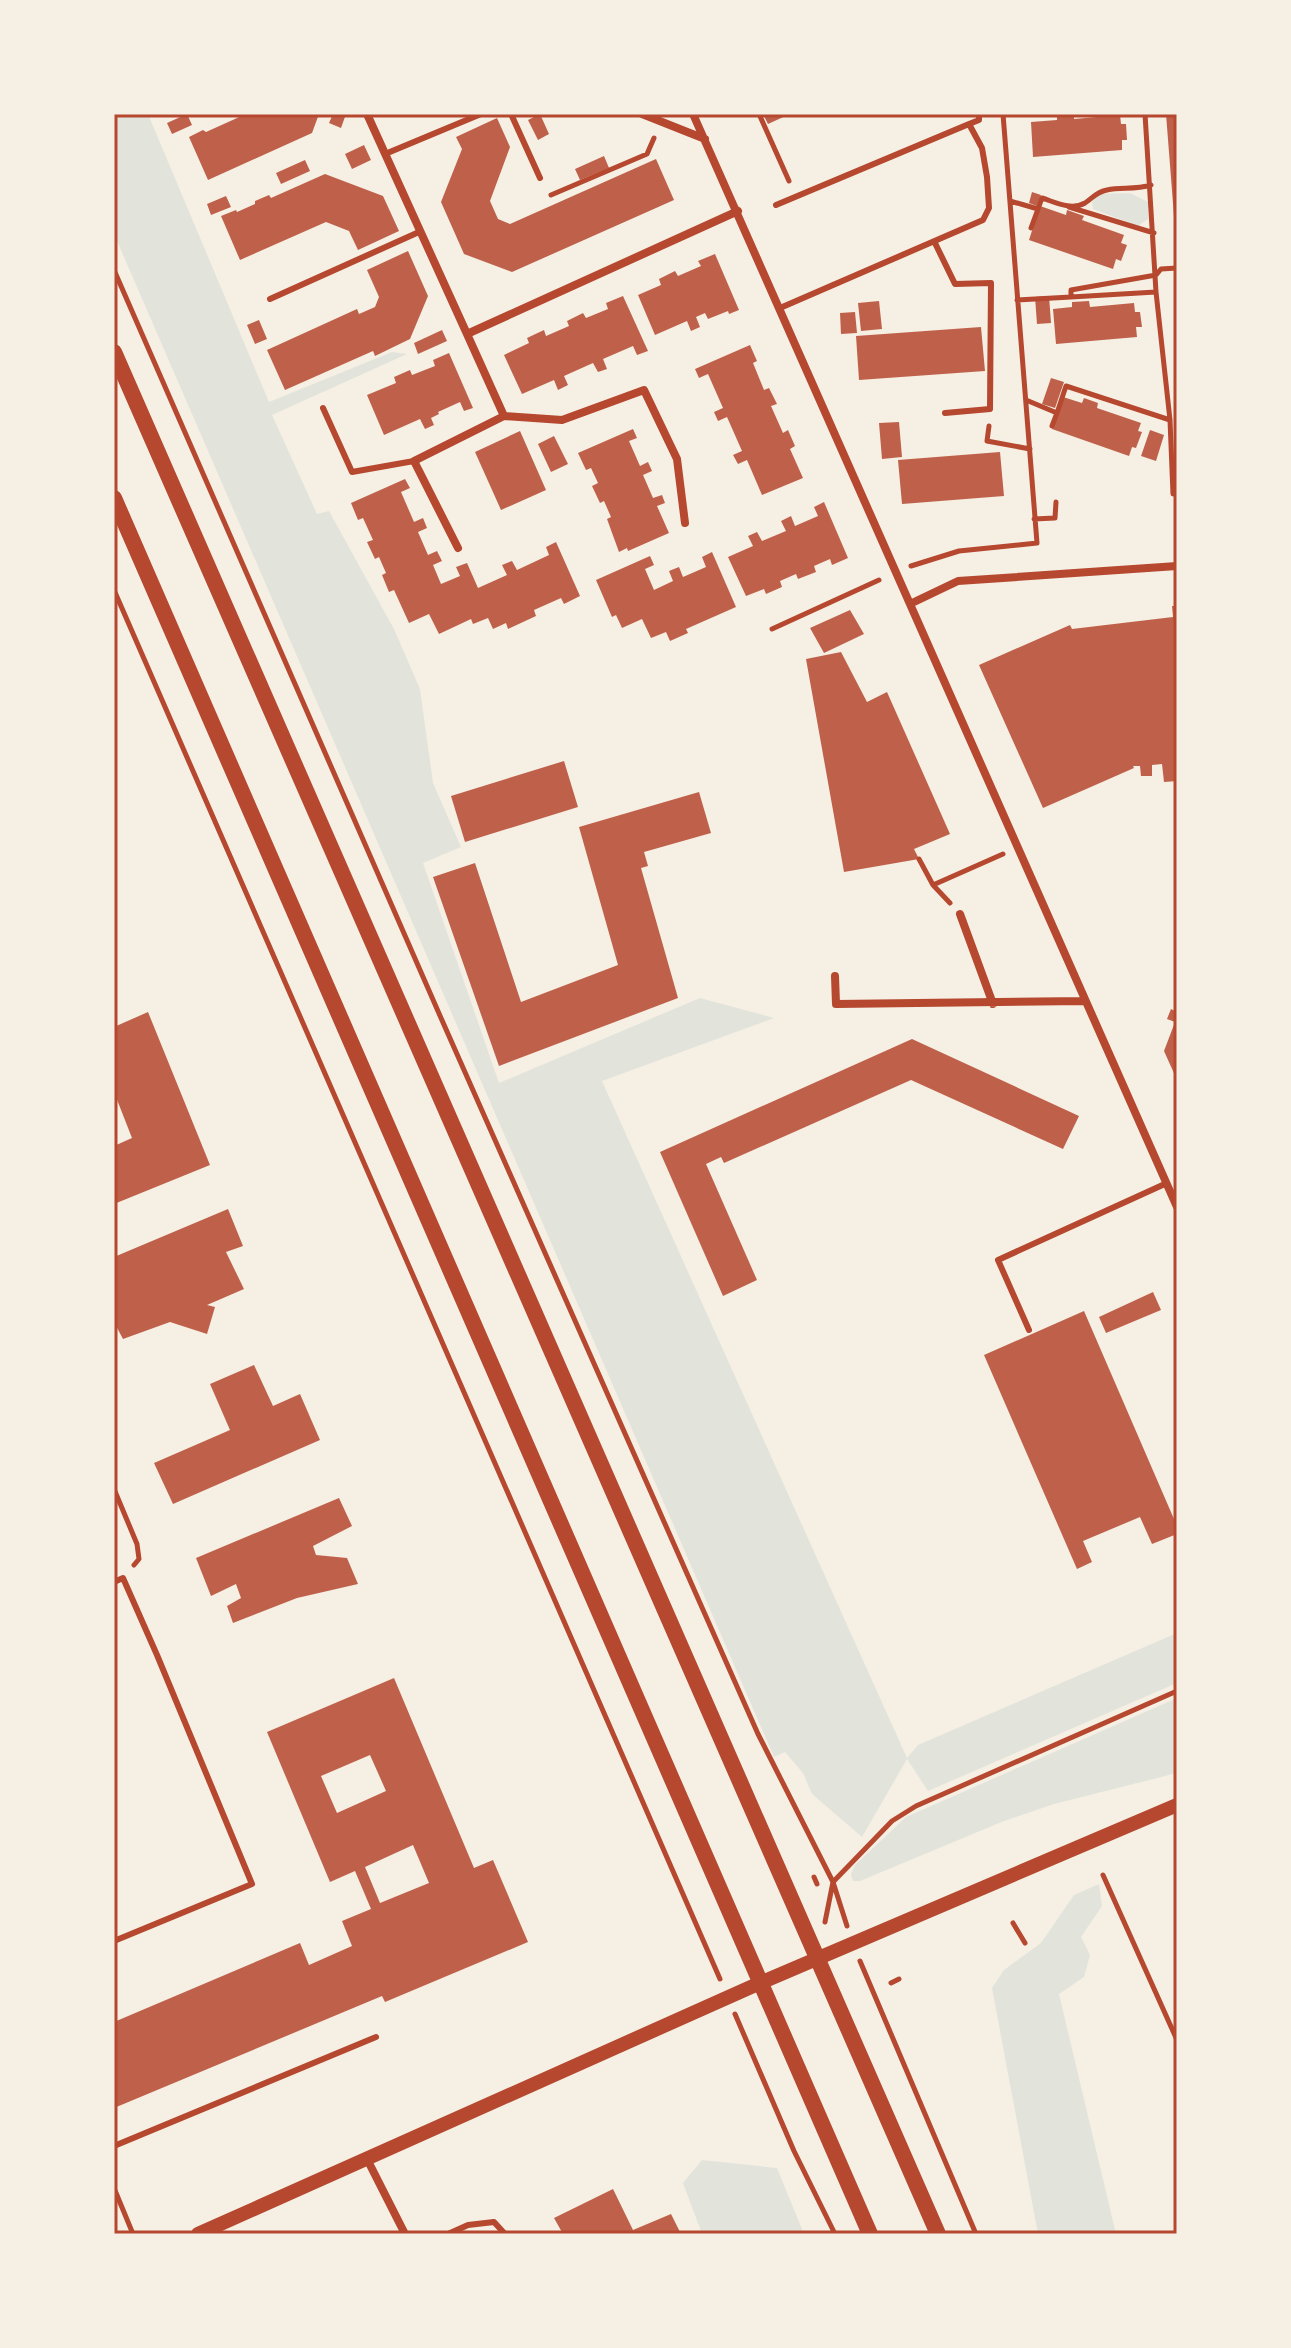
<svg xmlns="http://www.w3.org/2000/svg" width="1291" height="2348" font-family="'Golos Text',sans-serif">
<rect width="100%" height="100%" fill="#f6efe4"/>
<path fill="#e2e4dc" d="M114,114H148L269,402L392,352L407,354L272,415L317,514L329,511L394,629L420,689L433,783L461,847L423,863L499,1083L700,998L774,1018L602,1081L907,1758L918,1745L1177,1633V1683L928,1791L907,1759L862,1837L812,1794L803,1773L785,1752L774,1757L114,234Z
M1130,193L1148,202V219L1138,226L1093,209L1092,202L1099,194Z
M1177,1698V1773L1054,1804L1004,1821L860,1881H853L851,1874L855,1865L906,1817Z
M1099,1884L1102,1906L1081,1937L1090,1955L1084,1977L1059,1994L1116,2234H1038L992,1988L1004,1970L1041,1943L1074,1895Z
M702,2160L777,2168L804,2234H702L683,2183Z"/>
<path fill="#bf614a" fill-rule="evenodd" d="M187,114L192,125L172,134L167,123Z
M246,114H319L312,133L208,180L189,137L203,130L206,132Z
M333,114H346L341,128L329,123Z
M540,114L549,134L538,140L528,120Z
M763,114H790L768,124Z
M1057,114H1074V119L1120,115L1121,124H1126L1127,140H1122V150L1033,157L1031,122L1057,120Z
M1166,114H1177V229H1175Z
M497,118L510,147L490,201L498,219L510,224L656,159L674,200L512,272L464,254L441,202L462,149L456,137Z
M364,145L371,160L352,169L345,154Z
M604,156L609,168L580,180L575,169Z
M305,160L310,171L281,184L276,173Z
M325,174L383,196L399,231L358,250L349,231L326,222L240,260L221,216L236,210L237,212L255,204V201L269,195L271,198Z
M1032,192L1041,195L1037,206L1029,203Z
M226,196L231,207L211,215L207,204Z
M1040,206L1066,215L1067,210L1084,216L1082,220L1124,235L1121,243L1127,245L1121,261L1116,259L1113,269L1029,240Z
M408,251L428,296L410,339L375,356L373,351L285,390L267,350L357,309L359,314L375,307L379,297L367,270Z
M715,254L739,310L729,314L728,311L708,319L705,313L696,317L700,327L691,331L687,321L655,335L638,295L661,285L659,279L675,271L678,276L701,266L698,261Z
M623,296L648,351L637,355L633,346L603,359L607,369L598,372L593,363L564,376L568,385L558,390L554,380L522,394L504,355L529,343L527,338L544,330L546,336L569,326L567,321L583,313L586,318L608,309L606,303Z
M1049,296L1051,323L1037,324L1035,297Z
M879,301L882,329L861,331L858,303Z
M1089,301L1090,307L1134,303L1135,312H1140L1142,327H1136L1137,337L1056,344L1053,309L1072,307V302Z
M855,312L857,333L841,334L840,313Z
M259,320L267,339L255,344L247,325Z
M981,327L985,371L859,380L856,336Z
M442,330L447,341L418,354L414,343Z
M750,345L757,361L753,363L764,390L769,388L777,404L771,406L783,433L788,430L795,446L790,449L803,478L762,495L747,460L738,464L733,455L742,451L727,417L718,421L714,412L723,408L708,374L699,378L695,369Z
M449,353L473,408L464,411L460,402L438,412L439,414L431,418L434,425L425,429L420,419L384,435L367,395L396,383L394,377L410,370L412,375L435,366L433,360Z
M1051,378L1064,382L1055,408L1042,404Z
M1063,397L1082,403L1084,398L1098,403L1097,408L1141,423L1138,431L1142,432L1136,448L1132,447L1129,456L1052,429Z
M899,422L902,457L882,459L879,423Z
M633,429L637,438L629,441L640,466L648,462L652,471L643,475L653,498L662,495L665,503L657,506L669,533L628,551L627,548L619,552L607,519L611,517L604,501L600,503L592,486L598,483L591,468L586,470L578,453Z
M1150,430L1164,435L1156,461L1141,456Z
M520,431L546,490L501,510L475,452Z
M554,436L568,464L551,472L538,444Z
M1000,452L1004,496L902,504L898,460Z
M405,479L410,488L401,492L414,522L423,518L427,528L418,532L428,555L437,551L442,561L433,565L441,584L460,576L456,567L467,563L478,588L507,575L502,565L512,561L517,570L549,555L546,547L556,542L580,596L564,604L561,598L534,610L536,616L508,629L506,623L493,629L488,618L473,624L471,619L439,634L429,614L409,623L394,590L389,592L382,575L386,573L379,557L375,559L367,542L373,540L363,518L358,520L351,503Z
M824,502L848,558L832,565L830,559L814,566L816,572L798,579L796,574L780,581L782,587L766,594L764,589L746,596L728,557L753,546L748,536L757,532L762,541L786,531L781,521L791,516L795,526L818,516L814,507Z
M712,552L736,607L686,629L688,633L670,641L666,632L651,638L642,619L622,628L616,615L612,617L596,580L650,556L654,565L645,569L654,590L673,581L669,571L679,567L683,577L706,567L702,557Z
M1172,606H1177V781L1164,782L1162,764L1152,765V776H1141L1140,766H1133L1134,768L1043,808L979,665L1070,625L1072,629L1173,617Z
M850,610L864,634L824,653L810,628Z
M841,652L867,702L887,692L950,834L914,849L919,859L844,872L806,659Z
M564,761L578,807L465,842L451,796Z
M699,792L711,833L644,852L648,866L641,868L678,998L499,1066L433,877L475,863L521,1002L618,965L579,827Z
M1171,1009L1177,1012V1080L1164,1051L1175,1022L1167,1019Z
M148,1012L210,1165L114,1204V1146L132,1138L114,1092V1027Z
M912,1039L1079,1116L1063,1149L911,1080L724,1163L721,1157L706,1164L757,1280L723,1296L660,1152Z
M228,1209L243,1246L226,1252L244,1289L207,1305L215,1307L207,1334L170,1322L123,1339L114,1322V1257Z
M1153,1292L1161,1310L1106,1333L1099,1317Z
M1084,1311L1177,1526V1534L1152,1544L1140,1517L1083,1541L1092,1562L1077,1569L984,1355Z
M254,1365L273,1406L300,1394L320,1440L173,1504L154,1463L230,1430L210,1384Z
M339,1498L352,1526L313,1546L316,1555L347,1558L358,1584L297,1598L233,1623L227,1606L241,1598L236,1584L211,1596L196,1558Z
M394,1678L474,1868L493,1860L528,1942L385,2002L382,1996L114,2108V2022L300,1943L309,1965L352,1946L342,1921L371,1909L355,1871L330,1882L267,1732ZM370,1755L386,1791L337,1813L321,1776ZM413,1845L429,1883L380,1903L365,1867Z
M613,2189L633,2230L671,2214L681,2234H563L554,2218Z"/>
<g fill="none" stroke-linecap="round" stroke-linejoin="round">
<path stroke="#b5482f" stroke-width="5" d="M759,114L789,181
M1145,114L1156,292L1170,420L1173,494
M551,195L647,154L654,138
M1010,201L1038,209L1042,198C1055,202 1071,211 1085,203C1093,198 1096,192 1107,190C1122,187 1135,190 1151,185
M1069,207L1154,233
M1031,228L1038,209
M114,270L441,1018L758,1734L833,1882L847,1926
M1156,292L1071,297V290L1156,275L1161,269L1177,268
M1017,300L1071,297
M1026,400L1057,413L1066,386L1170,420
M989,426L987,441L1030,449
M1052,426L1057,413
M1034,519L1055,518L1056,502
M911,566L959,551L1037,543L1003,114
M114,590L720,1979
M772,629L879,580
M919,859L933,885
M950,903L933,885L1003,854
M114,1489L137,1544L139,1559L134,1565
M1103,1875L1177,2040
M814,1877L817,1884
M825,1922L833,1882L892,1821L916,1806L1177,1691
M1013,1923L1025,1943
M860,1961L976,2234
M891,1983L899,1979
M735,2014L794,2151L835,2234
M114,2188L133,2234"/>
<path stroke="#b5482f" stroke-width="6" d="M511,114L540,178
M969,124L979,120V114
M385,154L481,114
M776,205L969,124L982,148L987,177L989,208L983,220L780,308
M935,243L955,284L991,283L990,409L945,413
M270,299L419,232
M323,408L352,472L414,461
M1029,1330L998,1260L1167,1183
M114,1582L123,1578L157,1655L252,1884L114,1941
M114,2146L376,2037
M448,2234L468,2225L494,2222L505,2234"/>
<path stroke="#b5482f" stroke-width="8" d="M367,114L467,334L738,211
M642,114L705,139
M693,114L1177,1207
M504,416L562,420L644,390L677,459L685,523
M458,548L414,461L504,416L467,334
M912,603L958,581L1177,566
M960,914L993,1004
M835,976L836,1004L1084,1001
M367,2159L405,2234"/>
<path stroke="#b5482f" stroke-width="14" d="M198,2234L760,1983L1177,1805"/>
<path stroke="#b5482f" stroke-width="16" d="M114,352L938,2234
M114,498L870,2234"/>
</g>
<rect width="1291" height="2348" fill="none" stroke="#f6efe4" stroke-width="232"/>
<rect x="116" y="116" width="1059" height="2116" fill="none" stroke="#b5482f" stroke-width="3"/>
</svg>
